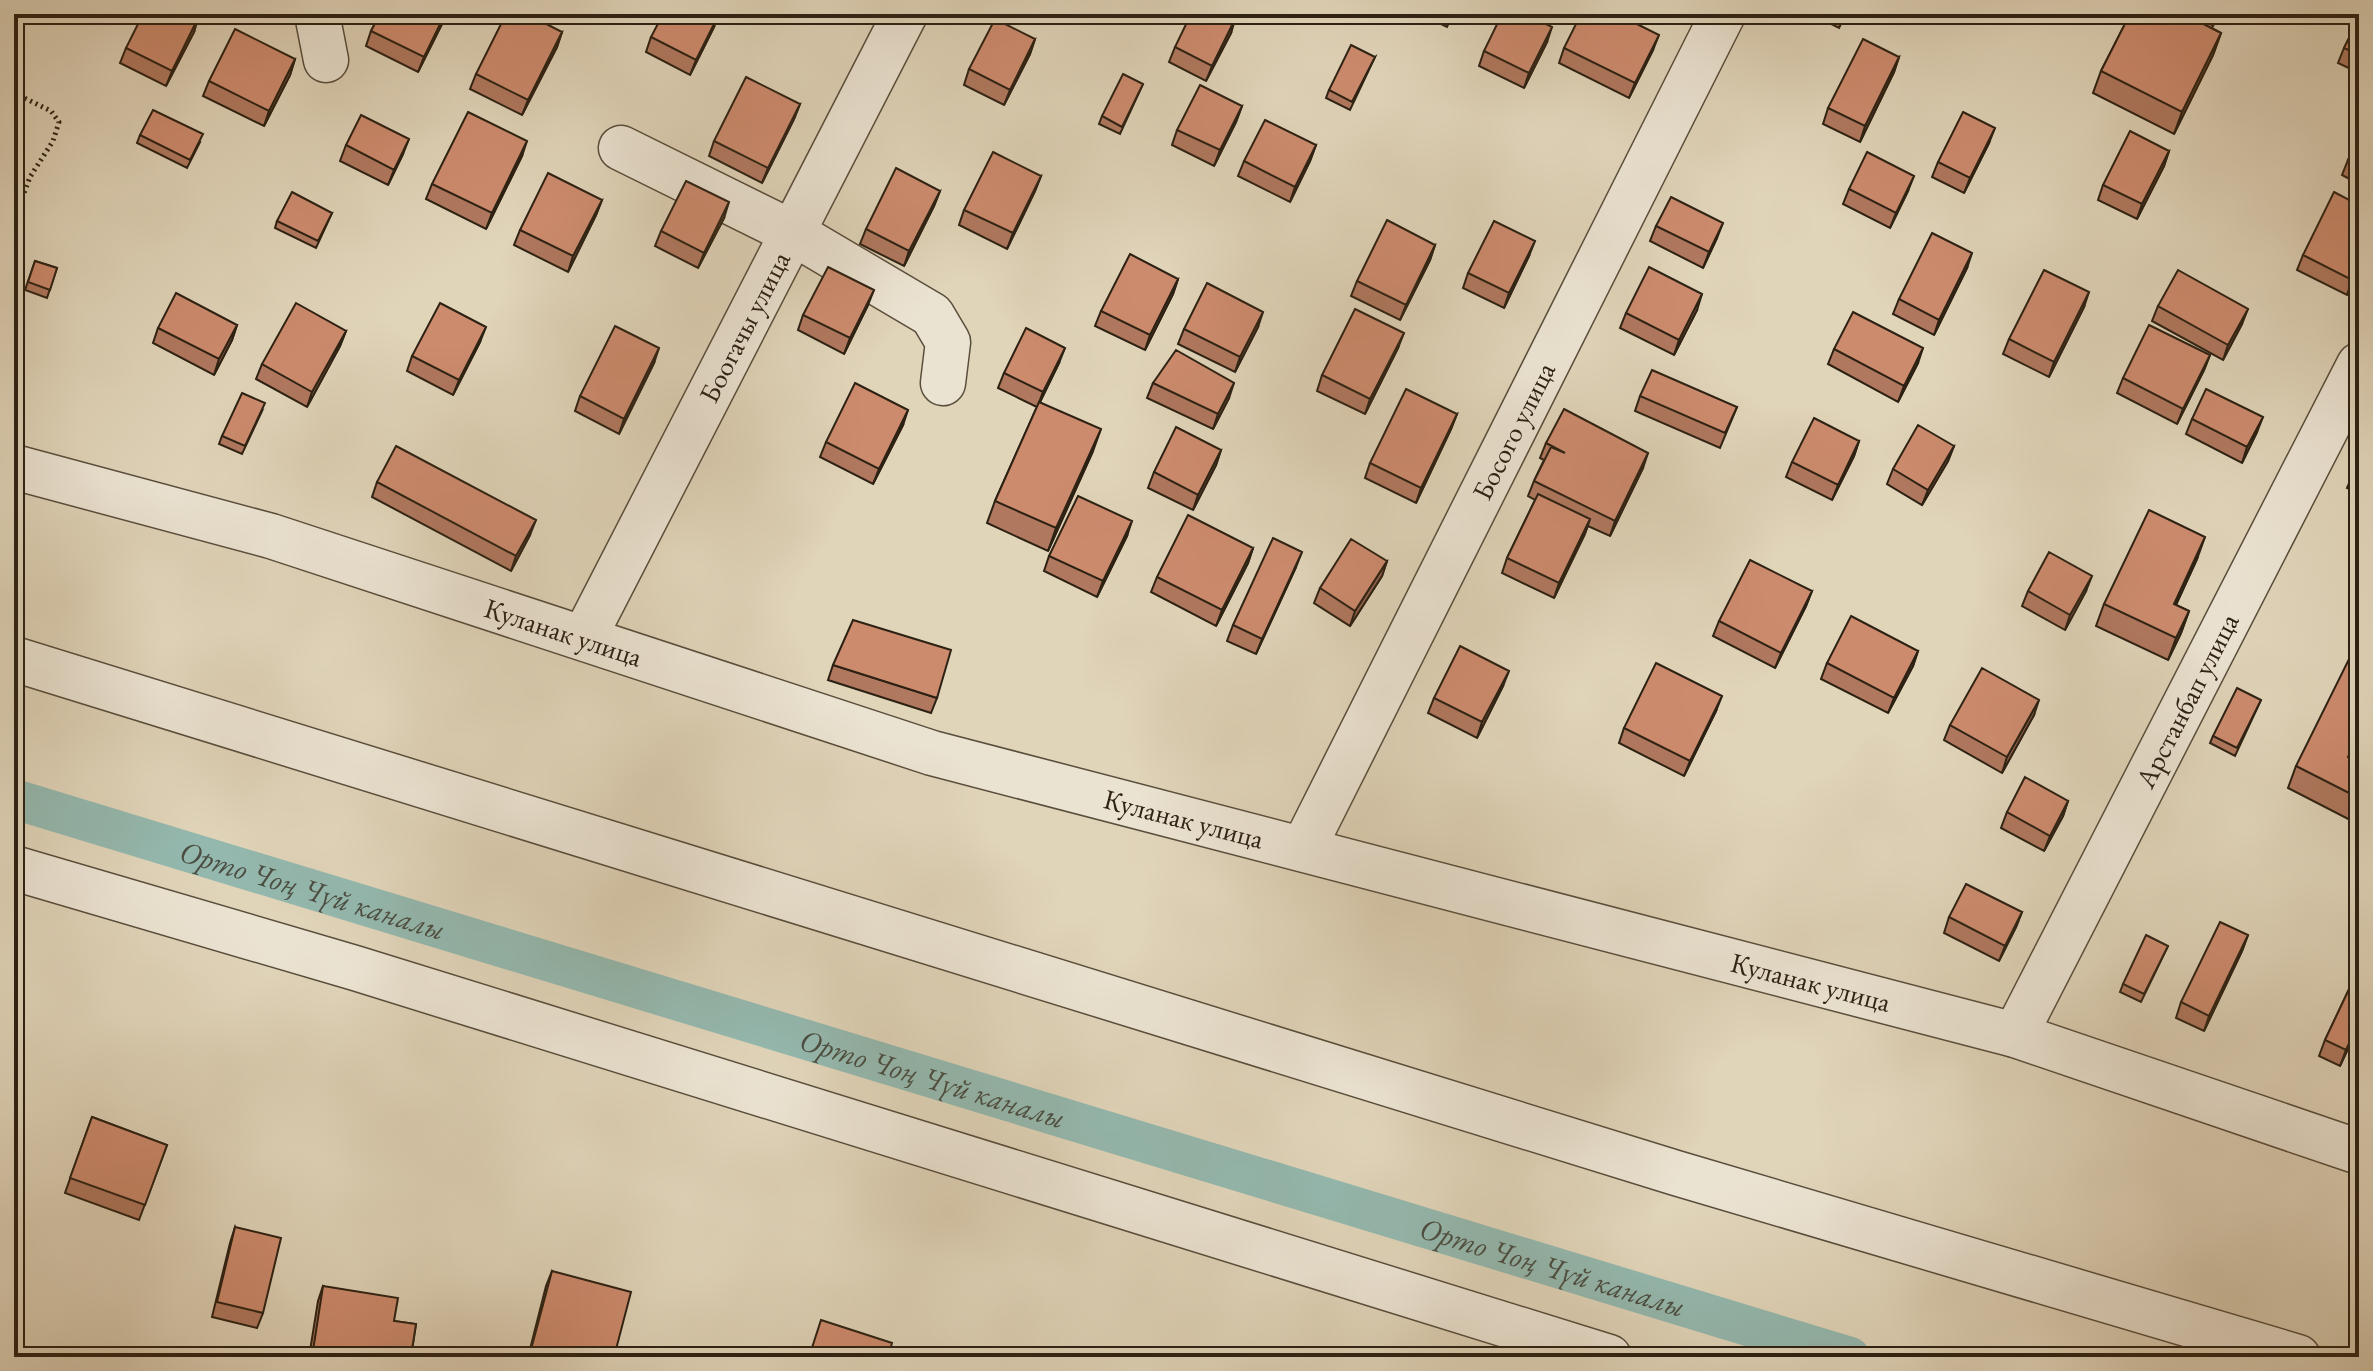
<svg xmlns="http://www.w3.org/2000/svg" width="2373" height="1371" font-family="'EB Garamond',serif">
<rect width="100%" height="100%" fill="#e0d4b9"/>
<filter id="stains"><feTurbulence type="fractalNoise" baseFrequency=".0025" numOctaves="4"/><feColorMatrix values="0 0 0 0 .2 0 0 0 0 .09 0 0 0 0 .02 0 0 0 .5 -.17"/></filter>
<radialGradient id="worn" r=".72"><stop offset=".6" stop-color="#630" stop-opacity="0"/><stop offset="1" stop-color="#630" stop-opacity=".3"/></radialGradient>
<g fill="none" stroke-linecap="round" stroke-linejoin="round">
<path stroke="#94b8ae" stroke-width="40" id="s1" d="M14,799L1850,1357"/>
<defs>
<g id="minor">
<path d="M317,14L326,60"/>
<path d="M621,148L793,233L932,315L948,342L943,383"/>
<path id="s2" d="M14,467L271,536L932,753L2015,1035L2359,1152"/>
<path id="s3" d="M584,638L905,14"/>
<path d="M14,659L1676,1173L2298,1357"/>
<path id="s4" d="M1303,849L1723,14"/>
<path d="M14,868L355,968L1609,1357"/>
<path id="s5" d="M2015,1035L2359,365"/>
</g>
</defs>
<use href="#minor" stroke="#594e3c" stroke-width="47"/>
<path stroke="#2c2113" stroke-width="5" stroke-dasharray="2 4" stroke-linecap="butt" d="M14,93L51,111L59,122L53,141L30,177L14,219"/>
<use href="#minor" stroke="#ebe3d2" stroke-width="44"/>
</g>
<path fill="#b0785f" stroke="#2c2113" stroke-width="2" d="M380,14H447L418,72L366,46L371,31Z
M1420,14H1453L1447,27Z
M1811,14H1846L1839,28Z
M2130,14H2219L2212,28L2221,33L2213,55L2174,134L2093,93L2101,71Z
M2359,18V73L2338,63L2344,48Z
M714,27L690,75L646,52L651,37Z
M194,32L166,86L120,63L126,48Z
M562,32L557,47L522,115L470,89L476,74Z
M1231,33L1206,81L1169,62L1175,47Z
M1035,39L1030,54L1004,105L964,85L969,69Z
M1547,42L1524,88L1479,66L1484,51Z
M1564,48L1653,50L1629,98L1559,63Z
M1375,57L1350,110L1326,98L1329,90Z
M1899,57L1894,72L1860,142L1823,124L1828,108Z
M295,59L290,75L264,126L203,96L209,81Z
M1143,84L1120,134L1099,124L1102,116Z
M800,104L794,119L762,183L709,156L714,141Z
M1242,106L1236,122L1214,166L1172,145L1177,130Z
M140,135L200,142L187,168L137,143Z
M2359,138V184L2342,175L2348,160Z
M1989,143L1964,193L1932,177L1938,162Z
M346,145L403,154L388,185L340,161Z
M1316,145L1310,161L1290,202L1238,176L1244,161Z
M2169,151L2164,166L2137,219L2098,200L2103,185Z
M522,156L486,229L426,199L432,184Z
M1041,176L1035,191L1007,249L959,225L964,210Z
M1849,189L1908,191L1890,228L1843,204Z
M940,191L934,206L904,266L860,244L866,229Z
M602,200L596,215L568,272L514,245L520,230Z
M2359,205V271L2347,295L2297,270L2303,255Z
M332,213L316,248L275,228L277,221Z
M724,218L698,268L655,246L661,231Z
M1656,226L1717,238L1703,268L1650,241Z
M1435,245L1430,260L1400,320L1351,296L1357,281Z
M1529,256L1504,308L1463,288L1468,273Z
M35,261L57,268L47,298L25,290Z
M1967,268L1934,335L1893,314L1899,299Z
M1178,279L1173,294L1145,350L1095,326L1101,311Z
M868,305L844,354L798,330L803,315Z
M2158,306L2242,324L2223,360L2152,321Z
M2084,307L2049,377L2003,354L2009,339Z
M1697,310L1674,355L1620,328L1626,313Z
M237,325L232,340L214,375L153,343L158,328Z
M1258,327L1235,372L1178,344L1184,329Z
M346,331L340,346L307,407L256,379L262,364Z
M480,342L453,395L407,371L412,356Z
M1398,348L1365,414L1317,391L1322,375Z
M1834,349L1918,363L1898,402L1828,364Z
M2210,355L2204,370L2177,424L2117,393L2123,378Z
M654,363L619,434L575,411L580,396Z
M1059,363L1040,402L1093,451L1048,551L987,523L995,501L1037,407L998,388L1004,373Z
M1153,383L1229,398L1213,429L1147,398Z
M1640,396L1737,407L1720,448L1635,411Z
M262,411L242,454L219,444L222,436Z
M1457,414L1451,429L1416,503L1365,478L1370,463Z
M2192,419L2257,432L2242,463L2186,434Z
M903,425L873,484L820,457L826,442Z
M1859,441L1854,456L1832,500L1786,477L1792,462Z
M1546,443L1643,468L1610,536L1588,526L1554,598L1502,573L1507,558L1535,500L1528,496L1534,481L1544,460L1540,458Z
M1954,446L1948,461L1922,505L1887,484L1893,469Z
M1221,450L1216,465L1193,510L1148,488L1154,472Z
M2359,460V493L2347,488Z
M377,482L530,535L511,571L372,497Z
M1127,536L1097,597L1044,571L1049,556Z
M1253,548L1248,563L1216,626L1151,592L1157,577Z
M2197,559L2176,605L2189,611L2181,633L2168,660L2096,626L2104,604Z
M1387,561L1382,576L1350,626L1314,603L1320,588Z
M1296,567L1256,654L1227,641L1233,625Z
M1812,591L1806,606L1775,668L1713,636L1719,621Z
M2028,591H2086L2065,630L2022,606Z
M1918,651L1913,666L1888,713L1821,679L1827,663Z
M833,665L937,698L931,713L828,680Z
M1503,686L1477,738L1428,713L1434,698Z
M2261,700L2235,756L2210,743L2213,736Z
M1716,711L1684,776L1619,743L1624,728Z
M2034,715L2002,773L1944,740L1950,725Z
M2350,758L2359,762V821L2358,824L2288,788L2296,766Z
M2068,801L2063,816L2044,851L2001,828L2007,812Z
M2022,912L2016,927L1999,961L1944,933L1949,917Z
M2248,935L2242,951L2204,1031L2176,1018L2181,1002Z
M2168,946L2141,1002L2120,992L2123,984Z
M2359,968V1025L2340,1066L2319,1056L2325,1040Z
M92,1117L167,1145L139,1220L65,1193Z
M235,1227L263,1313L257,1328L212,1317L230,1243Z
M552,1271L614,1357H528L546,1286Z
M323,1286L394,1321L416,1324L411,1357H309L318,1301Z"/>
<path fill="#90614d" stroke="#2c2113" stroke-width="2" d="M445,14H447L418,72L424,57Z
M719,14L714,27L690,75L696,60Z
M199,16L194,32L166,86L172,71Z
M1236,17L1231,33L1206,81L1212,66Z
M1552,27L1547,42L1524,88L1529,73Z
M562,32L557,47L522,115L528,100Z
M2221,33L2213,55L2174,134L2182,112Z
M1659,35L1653,50L1629,98L1635,83Z
M1035,39L1030,54L1004,105L1010,90Z
M1899,57L1894,72L1860,142L1865,126Z
M295,59L290,75L264,126L269,111Z
M800,104L794,119L762,183L768,168Z
M1242,106L1236,122L1214,166L1220,150Z
M1995,128L1989,143L1964,193L1970,178Z
M409,139L403,154L388,185L394,170Z
M527,141L522,156L486,229L492,213Z
M1316,145L1310,161L1290,202L1295,187Z
M2169,151L2164,166L2137,219L2142,204Z
M1041,176L1035,191L1007,249L1013,233Z
M1914,176L1908,191L1890,228L1896,213Z
M940,191L934,206L904,266L909,251Z
M602,200L596,215L568,272L573,256Z
M729,202L724,218L698,268L704,253Z
M1723,223L1717,238L1703,268L1709,252Z
M1535,241L1529,256L1504,308L1509,293Z
M1435,245L1430,260L1400,320L1406,305Z
M1972,253L1967,268L1934,335L1939,320Z
M2359,267V271L2347,295L2352,280Z
M1178,279L1173,294L1145,350L1150,335Z
M874,290L868,305L844,354L850,338Z
M2089,292L2084,307L2049,377L2054,362Z
M1702,294L1697,310L1674,355L1679,340Z
M2248,309L2242,324L2223,360L2228,345Z
M1263,312L1258,327L1235,372L1240,357Z
M237,325L232,340L214,375L219,359Z
M486,327L480,342L453,395L459,380Z
M346,331L340,346L307,407L312,392Z
M1404,333L1398,348L1365,414L1370,399Z
M659,348L654,363L619,434L624,419Z
M1065,348L1059,363L1037,408L1043,392Z
M1923,348L1918,363L1898,402L1904,386Z
M2210,355L2204,370L2177,424L2183,409Z
M1234,383L1229,398L1213,429L1218,414Z
M908,410L903,425L873,484L879,469Z
M1457,414L1451,429L1416,503L1421,488Z
M2263,417L2257,432L2242,463L2247,447Z
M1101,429L1093,451L1048,551L1056,528Z
M1859,441L1854,456L1832,500L1838,485Z
M1954,446L1948,461L1922,505L1928,490Z
M1221,450L1216,465L1193,510L1198,495Z
M1648,453L1643,468L1610,536L1615,521Z
M1590,519L1585,534L1554,598L1559,583Z
M536,520L530,535L511,571L516,556Z
M1132,521L1127,536L1097,597L1103,581Z
M2205,537L2197,559L2166,626L2174,604Z
M1253,548L1248,563L1216,626L1222,610Z
M1302,552L1296,567L1256,654L1262,639Z
M1387,561L1382,576L1350,626L1355,611Z
M2092,576L2086,591L2065,630L2070,615Z
M1812,591L1806,606L1775,668L1781,653Z
M2189,611L2181,633L2168,660L2176,638Z
M1918,651L1913,666L1888,713L1894,698Z
M1509,671L1503,686L1477,738L1482,722Z
M1722,696L1716,711L1684,776L1690,761Z
M2039,700L2034,715L2002,773L2007,757Z
M2359,735V741L2340,779L2348,757Z
M2068,801L2063,816L2044,851L2050,836Z
M2022,912L2016,927L1999,961L2005,946Z
M2248,935L2242,951L2204,1031L2209,1016Z
M2359,1022V1025L2340,1066L2346,1050Z"/>
<path fill="#cd8b6e" stroke="#2c2113" stroke-width="2" d="M143,14H195L199,16L172,71L126,48Z
M380,14H445L424,57L371,31Z
M506,14H527L562,32L528,100L476,74Z
M663,14H719L696,60L651,37Z
M1191,14H1229L1236,17L1212,66L1175,47Z
M1502,14H1526L1552,27L1529,73L1484,51Z
M1581,14H1617L1659,35L1635,83L1564,48Z
M2130,14H2184L2221,33L2182,112L2101,71Z
M2190,14H2217L2212,25Z
M2359,18V55L2344,48Z
M995,19L1035,39L1010,90L969,69Z
M235,29L295,59L269,111L209,81Z
M1863,39L1899,57L1865,126L1828,108Z
M1351,45L1375,57L1352,102L1329,90Z
M1123,74L1143,84L1122,127L1102,116Z
M746,77L800,104L768,168L714,141Z
M1200,85L1242,106L1220,150L1177,130Z
M153,110L203,134L190,160L140,135Z
M468,112L527,141L492,213L432,184Z
M1963,112L1995,128L1970,178L1938,162Z
M361,115L409,139L394,170L346,145Z
M1265,120L1316,145L1295,187L1244,161Z
M2130,131L2169,151L2142,204L2103,185Z
M2359,138V166L2348,160Z
M993,152L1041,176L1013,233L964,210Z
M1867,152L1914,176L1896,213L1849,189Z
M896,168L940,191L909,251L866,229Z
M548,173L602,200L573,256L520,230Z
M686,181L729,202L704,253L661,231Z
M292,192L332,213L318,241L277,221Z
M2334,192L2359,205V267L2352,280L2303,255Z
M1671,197L1723,223L1709,252L1656,226Z
M1387,220L1435,245L1406,305L1357,281Z
M1494,221L1535,241L1509,293L1468,273Z
M1932,233L1972,253L1939,320L1899,299Z
M1130,254L1178,279L1150,335L1101,311Z
M35,261L57,268L50,290L28,282Z
M828,267L874,290L850,338L803,315Z
M1649,267L1702,294L1679,340L1626,313Z
M2044,270L2089,292L2054,362L2009,339Z
M2178,270L2248,309L2228,345L2158,306Z
M1207,283L1263,312L1240,357L1184,329Z
M176,293L237,325L219,359L158,328Z
M296,303L346,331L312,392L262,364Z
M440,303L486,327L459,380L412,356Z
M1355,309L1404,333L1370,399L1322,375Z
M1853,312L1923,348L1904,386L1834,349Z
M2149,325L2210,355L2183,409L2123,378Z
M615,326L659,348L624,419L580,396Z
M1026,328L1065,348L1043,392L1004,373Z
M1176,350L1234,383L1218,414L1153,383Z
M1652,370L1737,407L1725,433L1640,396Z
M855,383L908,410L879,469L826,442Z
M1406,389L1457,414L1421,488L1370,463Z
M2206,389L2263,417L2247,447L2192,419Z
M242,393L265,403L245,446L222,436Z
M1039,402L1101,429L1056,528L995,501Z
M1564,409L1648,453L1615,521L1534,481L1551,447L1565,453L1546,443Z
M1814,418L1859,441L1838,485L1792,462Z
M1918,425L1954,446L1928,490L1893,469Z
M1176,427L1221,450L1198,495L1154,472Z
M396,446L536,520L516,556L377,482Z
M2359,460V475L2353,472Z
M1538,494L1590,519L1559,583L1507,558Z
M1078,496L1132,521L1103,581L1049,556Z
M2149,510L2205,537L2174,604L2189,611L2176,638L2104,604Z
M1188,515L1253,548L1222,610L1157,577Z
M1273,538L1302,552L1262,639L1233,625Z
M1351,539L1387,561L1355,611L1320,588Z
M2049,552L2092,576L2070,615L2028,591Z
M1750,560L1812,591L1781,653L1719,621Z
M1851,616L1918,651L1894,698L1827,663Z
M853,620L951,650L937,698L833,665Z
M1460,646L1509,671L1482,722L1434,698Z
M2353,651L2359,654V735L2348,757L2359,762V798L2296,766Z
M1656,663L1722,696L1690,761L1624,728Z
M1982,668L2039,700L2007,757L1950,725Z
M2237,688L2261,700L2237,748L2213,736Z
M2025,777L2068,801L2050,836L2007,812Z
M1966,884L2022,912L2005,946L1949,917Z
M2220,922L2248,935L2209,1016L2181,1002Z
M2146,935L2168,946L2144,994L2123,984Z
M2359,968V1022L2346,1050L2325,1040Z
M92,1117L167,1145L145,1205L70,1178Z
M235,1227L281,1238L263,1313L217,1302Z
M552,1271L631,1292L614,1357H529Z
M323,1286L398,1298L394,1321L416,1324L411,1356L389,1352L388,1357H312Z
M821,1320L892,1343L888,1357H809Z"/>
<g text-anchor="middle" dominant-baseline="central" stroke-width="6" stroke-linejoin="round" paint-order="stroke">
<g font-size="28" fill="#2c2113" stroke="#ebe3d2">
<text stroke="none"><textPath href="#s3" startOffset="350">Боогачы улица</textPath></text>
<text stroke="none"><textPath href="#s4" startOffset="468">Босого улица</textPath></text>
<text stroke="none"><textPath href="#s2" startOffset="574">Куланак улица</textPath></text>
<text stroke="none"><textPath href="#s5" startOffset="376">Арстанбап улица</textPath></text>
<text stroke="none"><textPath href="#s2" startOffset="1222">Куланак улица</textPath></text>
<text stroke="none"><textPath href="#s2" startOffset="1870">Куланак улица</textPath></text>
</g>
<g font-size="30" font-style="italic" fill="#4b4e42" stroke="#ebe3d2">
<text stroke="none"><textPath href="#s1" startOffset="312">Орто Чоң Чүй каналы</textPath></text>
<text stroke="none"><textPath href="#s1" startOffset="960">Орто Чоң Чүй каналы</textPath></text>
<text stroke="none"><textPath href="#s1" startOffset="1608">Орто Чоң Чүй каналы</textPath></text>
</g>
</g>
<rect width="2373" height="1371" fill="none" stroke="#e0d4b9" stroke-width="48"/>
<rect x="16" y="16" width="2341" height="1339" fill="none" stroke="#2c2113" stroke-width="4"/>
<rect x="24" y="24" width="2325" height="1323" fill="none" stroke="#2c2113" stroke-width="2"/>
<rect width="100%" height="100%" filter="url(#stains)"/>
<rect width="100%" height="100%" fill="url(#worn)"/>
</svg>
